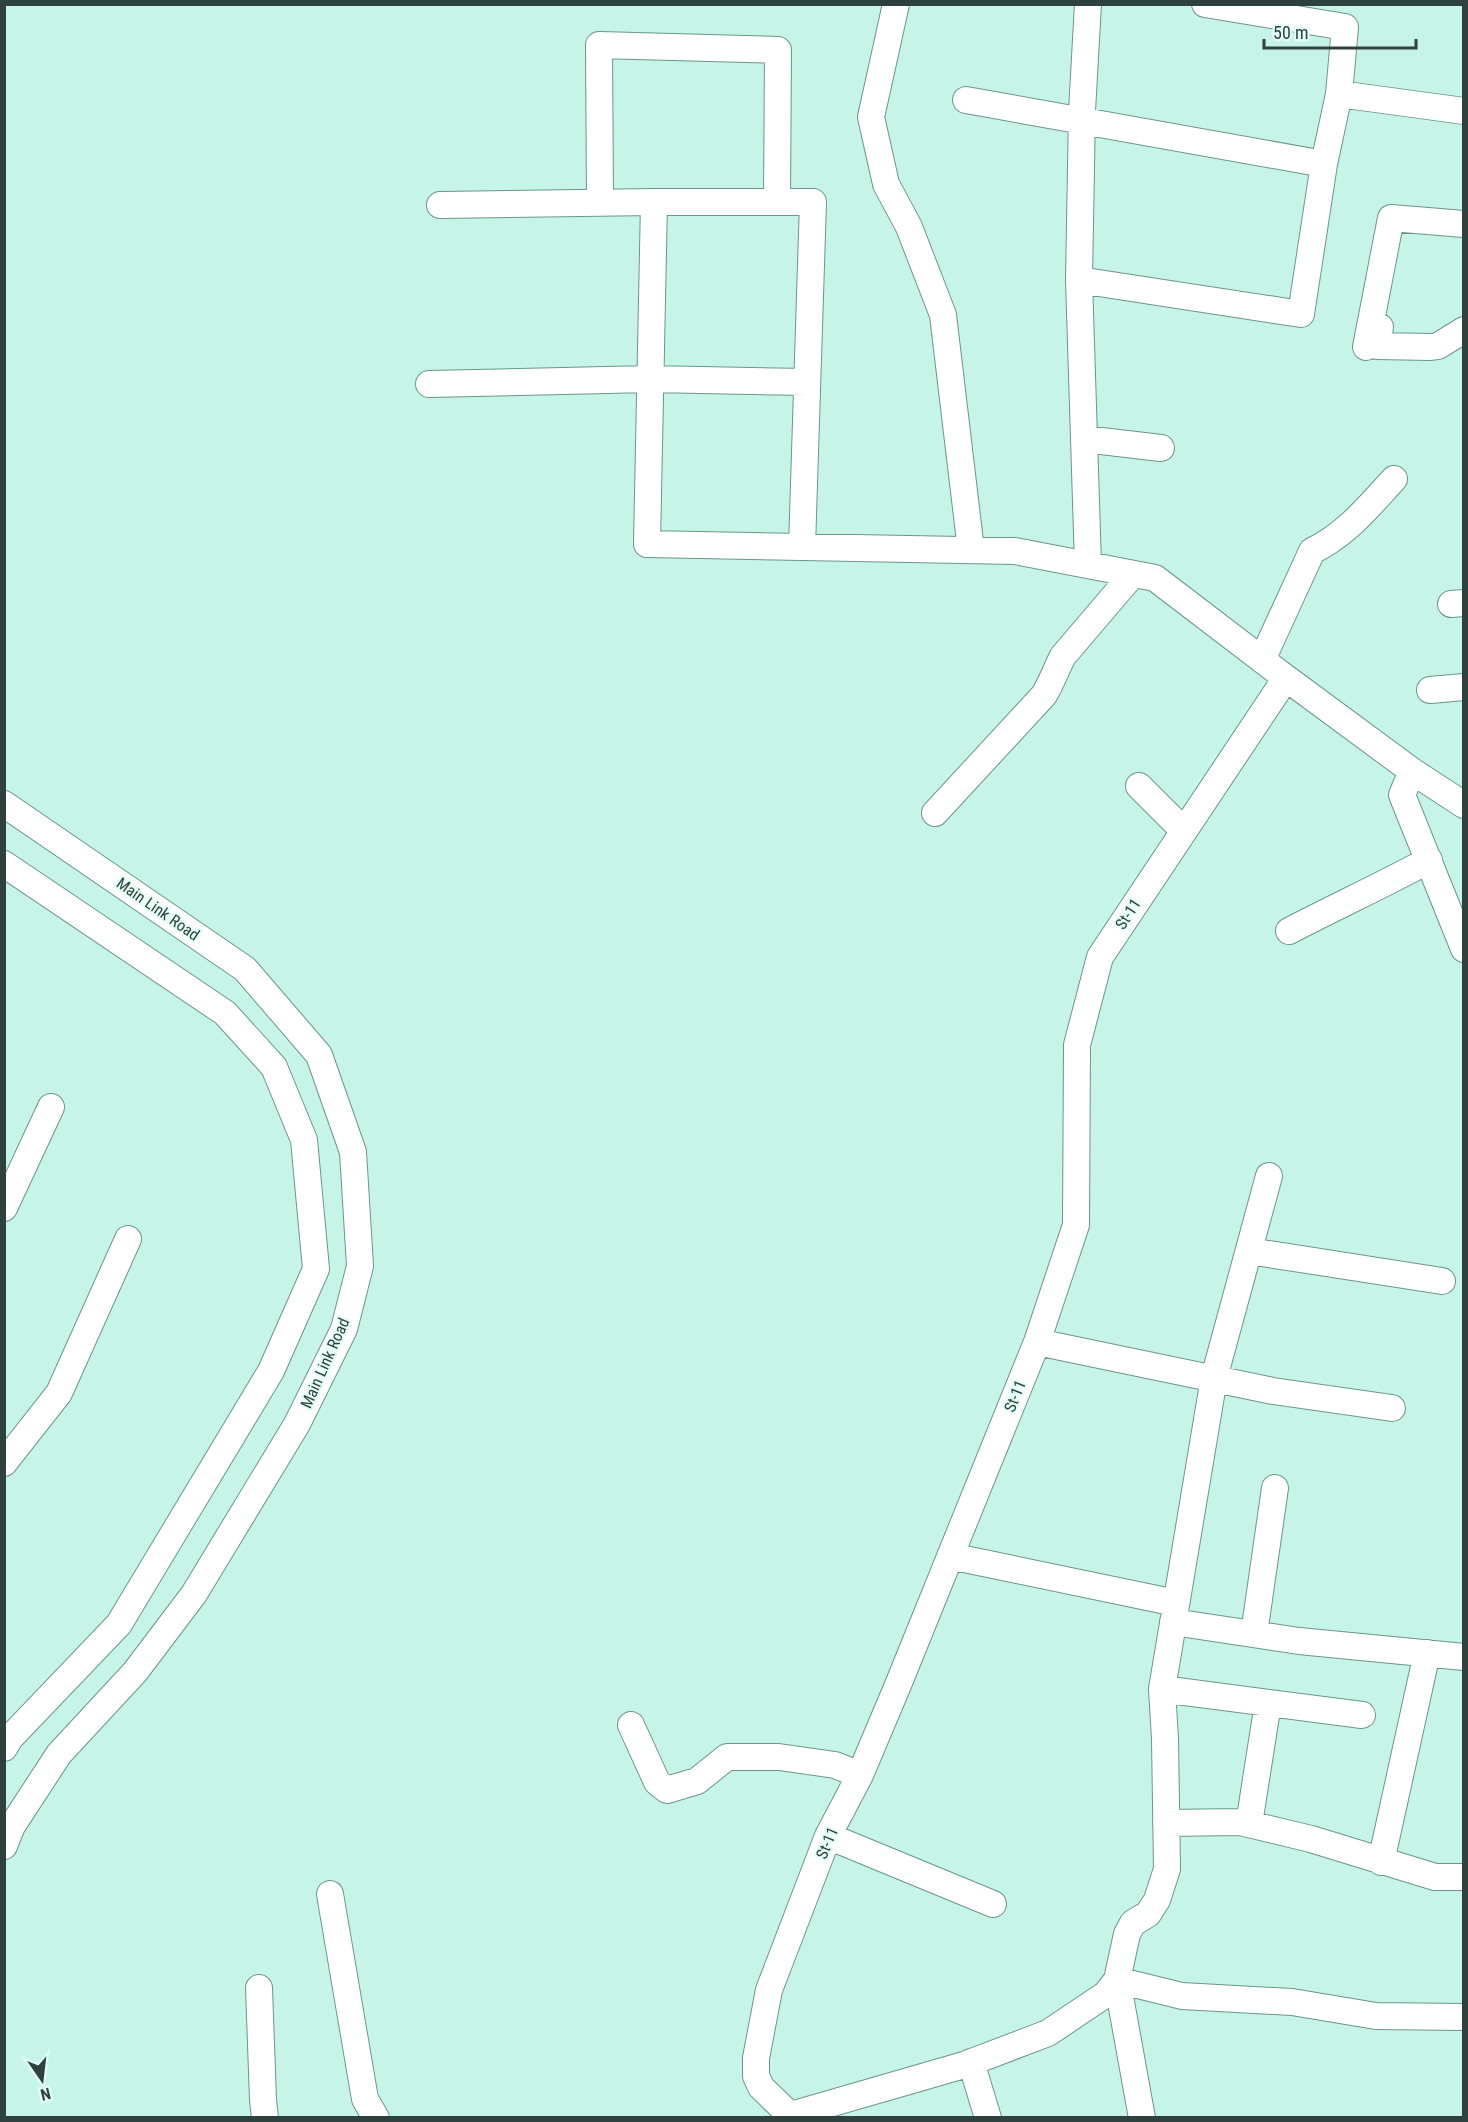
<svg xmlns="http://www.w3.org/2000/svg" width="1468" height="2122" font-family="'Roboto Condensed',sans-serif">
<rect width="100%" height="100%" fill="#c6f5e7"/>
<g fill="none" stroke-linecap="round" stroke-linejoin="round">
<defs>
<path id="minor" d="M896,4L871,117L886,184L909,227L943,315L971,550
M1088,4L1082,111L1079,280L1088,565
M1339,94L1464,111
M966,100L1324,164
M600,202L599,45L778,50L777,202
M440,205L654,202
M1079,280L1301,314L1324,164L1339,94L1345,27L1205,4
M1380,327L1377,346L1431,347L1438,346L1464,330
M1366,347L1391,218L1464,224
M429,384L650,379L807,382
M1084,439L1161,448
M802,547L813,202H654L647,544L1015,551L1155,578L1286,678L1412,771L1464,805
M1451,604L1464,603
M1262,660L1312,551C1346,535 1369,506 1394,479
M1430,690L1464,687
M1412,771L1402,795L1464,949
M1139,786L1183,830
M4,804L245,969L319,1055L353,1152L360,1266L344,1329L297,1424L194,1594L135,1672L59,1754L12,1826L4,1846
M935,813L1044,695C1052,682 1056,669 1063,656L1133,574
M4,864L225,1013L274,1067L304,1140L316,1269L271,1371L119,1624L10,1738L4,1748
M1289,931C1335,907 1383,885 1429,860
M4,1208L51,1107
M1249,1251L1442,1281
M1037,1342L1273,1391L1392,1408
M4,1463L59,1393L128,1239
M950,1556L1176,1603
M1173,1622L1299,1641L1464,1657
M1254,1634L1275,1488
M1162,1689L1362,1715
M631,1725L657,1782L667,1790L697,1781L727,1757H779L835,1765L860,1775
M1166,1823L1240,1822L1311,1839L1435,1877H1464
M1249,1824L1268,1703
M828,1836L993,1904
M1381,1862L1427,1653
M330,1894L365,2099L376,2118
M259,1988L263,2100L265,2118
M971,2062L988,2118
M791,2115L964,2065L1048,2033L1106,1994L1117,1980L1182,1996L1292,2002L1376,2016L1464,2017
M793,2118L761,2087L756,2076V2058L769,1990L828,1836L860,1775L898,1685L1037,1342L1076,1225L1077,1045L1100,957L1286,678
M1142,2118L1117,1980L1127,1934L1133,1923L1148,1914L1157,1900L1167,1869L1165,1739L1162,1689L1214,1378L1269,1176"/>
</defs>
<use href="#minor" stroke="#6a9689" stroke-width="28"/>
<use href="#minor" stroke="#fff" stroke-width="26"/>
</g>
<g text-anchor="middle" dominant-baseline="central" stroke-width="4.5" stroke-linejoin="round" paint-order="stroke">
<g font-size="16" fill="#2f413c" stroke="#e2fef5">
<text transform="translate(158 909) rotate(35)">Main Link Road</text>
<text transform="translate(1128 914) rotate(-57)">St-11</text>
<text transform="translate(325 1363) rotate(-66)">Main Link Road</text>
<text transform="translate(1015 1396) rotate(-68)">St-11</text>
<text transform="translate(827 1843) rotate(-67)">St-11</text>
</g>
</g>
<rect width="1468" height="2122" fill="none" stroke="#2f413c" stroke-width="12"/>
<g transform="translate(42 2080) rotate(166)" stroke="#e2fef5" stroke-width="4.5" paint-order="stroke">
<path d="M0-4.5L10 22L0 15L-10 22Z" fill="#2f413c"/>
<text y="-9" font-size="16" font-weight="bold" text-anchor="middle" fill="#2f413c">N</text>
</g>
<path d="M1264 39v9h152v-9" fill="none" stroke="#2f413c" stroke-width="3"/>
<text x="1273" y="39" font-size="18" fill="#2f413c" stroke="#e2fef5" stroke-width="4.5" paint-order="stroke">50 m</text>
</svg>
